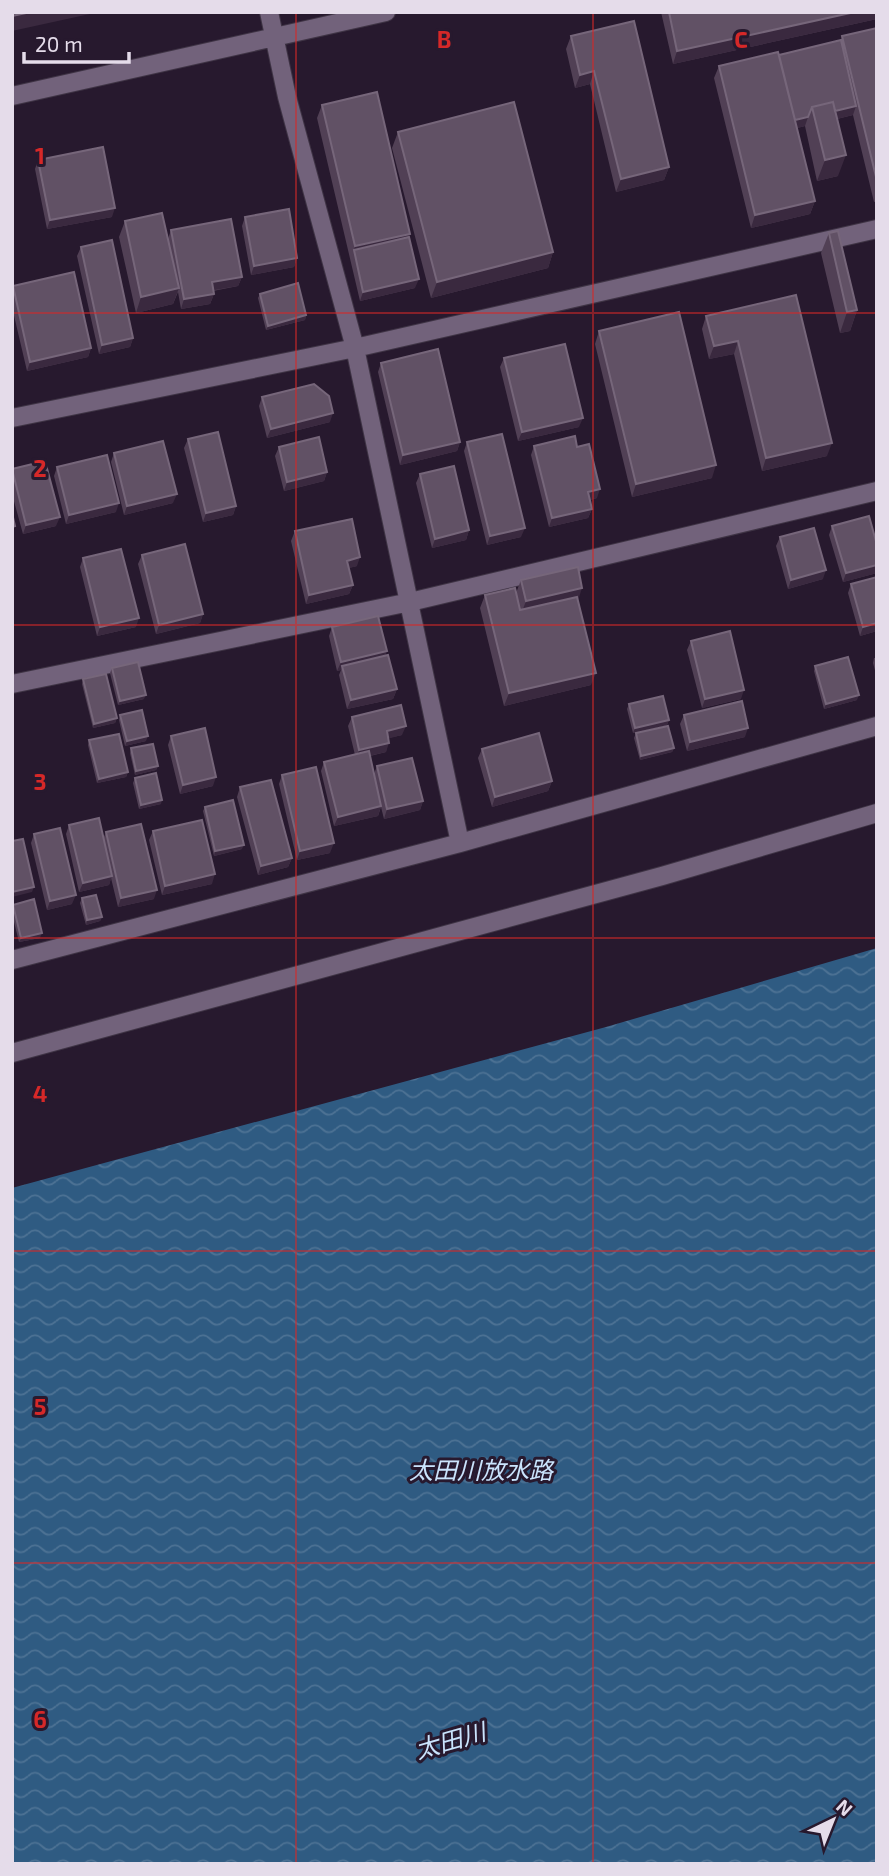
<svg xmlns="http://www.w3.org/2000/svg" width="889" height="1876" font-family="'Exo 2','Noto Sans JP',sans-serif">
<defs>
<pattern id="water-waves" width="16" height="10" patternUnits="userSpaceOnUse" patternTransform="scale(1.75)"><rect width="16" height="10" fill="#2f5b82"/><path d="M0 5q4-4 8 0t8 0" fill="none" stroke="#4d7294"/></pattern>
</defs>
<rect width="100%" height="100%" fill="#27192e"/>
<path fill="url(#water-waves)" d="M877,948V1864H12V1188L606,1027Z"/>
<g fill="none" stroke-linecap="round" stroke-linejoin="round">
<defs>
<path id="minor" d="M269,12L287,97L355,348L460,843
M12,96L386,12
M12,418L355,348L877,229
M12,684L410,602L877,491
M12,960L460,843L877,726
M12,1053L662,876L877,813"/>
</defs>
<use href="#minor" stroke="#3f3445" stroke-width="20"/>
<use href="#minor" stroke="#72627b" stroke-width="18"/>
</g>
<path fill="#514055" d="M661,12H877V19L673,64Z
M877,28V201L874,202L853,115L837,119L838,176L817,181L805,126L797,128L815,201L810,214L751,228L714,78L719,66L779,55L841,40L842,36Z
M571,36L669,167L664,180L616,192L590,84L575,88L566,49Z
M322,105L409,237L415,288L360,301L317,118Z
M398,132L553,252L548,268L431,298L392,148Z
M38,160L112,217L47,229L35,169Z
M245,217L297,258L294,267L251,275L242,226Z
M125,221L168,239L171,230L242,277L238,286L213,291L214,294L210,304L181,309L178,292L173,304L136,313L119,237Z
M829,233L857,310L850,331L840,333L821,253Z
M81,247L133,338L130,347L99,354L77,256Z
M13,286L91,348L88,357L27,371L12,307Z
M260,294L306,315L305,320L266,330L258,298Z
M796,295L827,456L762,471L734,354L709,359L702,329L706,316Z
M599,331L712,478L632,497L595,344Z
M504,358L579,427L518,441L500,367Z
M381,363L460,442L457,451L400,465L378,372Z
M262,397L330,422L267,438L259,406Z
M188,439L236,506L233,515L203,522L184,448Z
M467,442L521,537L487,545L464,451Z
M534,446L577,447L597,498L590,500L592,509L588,518L549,527L531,455Z
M279,447L327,472L324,481L284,491L275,456Z
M114,453L173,503L124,515L111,462Z
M57,467L116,512L66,524L54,476Z
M12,469L56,526L23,534L12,494Z
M420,474L469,530L466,540L432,548L416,483Z
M832,526L877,545V573L843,582L829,535Z
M295,531L357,566L348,568L353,585L349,594L306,604L291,541Z
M780,537L823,579L788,589L776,546Z
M142,555L203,614L200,623L156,634L138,564Z
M83,558L136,627L97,636L80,567Z
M877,577V631L860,636L848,593L851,584Z
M521,580L578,601L591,685L504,706L480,608L485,595L516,593Z
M332,627L386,655L397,689L393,699L347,709L339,675L341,670L337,671L329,636Z
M691,641L741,699L702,708L687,650Z
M874,658H877V678L873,663Z
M815,666L857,700L824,709L814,671Z
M112,668L144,699L118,705L110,673Z
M83,679L117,718L115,723L93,728L82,684Z
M629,704L669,720L667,725L633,733L627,709Z
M120,715L146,741L125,746L119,720Z
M684,715L745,737L687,751L680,724Z
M352,717L402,735L388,738L386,752L370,756L374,774L377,766L423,801L420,810L384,819L381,807L378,816L334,826L321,771L324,762L355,755L348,726Z
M636,733L674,748L672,752L640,760L634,738Z
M171,736L213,786L180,794L168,745Z
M89,740L128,772L126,777L97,783L88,745Z
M131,748L158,766L156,770L135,775L130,753Z
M482,749L552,781L548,791L492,807L478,758Z
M282,775L330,853L297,860L279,784Z
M135,778L161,804L139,809L133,783Z
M240,787L292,858L288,867L258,875L237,797Z
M205,807L242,849L214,856L203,811Z
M69,825L103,839L106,832L154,899L118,907L111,878L109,885L79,892L66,834Z
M153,831L212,884L162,895L149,840Z
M34,834L72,904L47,910L31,843Z
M82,898L102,917L100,921L86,925L80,903Z
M13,905L40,938L19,942L12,914Z"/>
<path fill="#3a293f" d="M31,12H99L12,31V16Z
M855,12H877V19L673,64L677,51Z
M594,71L590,84L575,88L580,75Z
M856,106L853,115L816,124L814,116Z
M808,117L805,126L790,130L793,121Z
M846,155L838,176L817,181L825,160Z
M669,167L664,180L616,192L621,179Z
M815,201L810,214L751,228L755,215Z
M115,208L112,217L47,229L50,220Z
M410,234L405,246L354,250L355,246Z
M553,252L548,268L431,298L437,282Z
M297,258L294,267L251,275L254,266Z
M242,277L238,286L209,291L212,282Z
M419,279L415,288L360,301L363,292Z
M179,288L173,304L136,313L141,297Z
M214,294L210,304L181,309L184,299Z
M857,310L850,331L840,333L847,312Z
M306,315L305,320L266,330L268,326Z
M133,338L130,347L99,354L102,345Z
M738,341L734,354L709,359L714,346Z
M91,348L88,357L27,371L30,362Z
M333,413L330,422L267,438L271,429Z
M583,418L579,427L518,441L522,432Z
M460,442L457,451L400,465L403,455Z
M832,443L827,456L762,471L766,458Z
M716,465L712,478L632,497L636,484Z
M327,472L324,481L284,491L287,482Z
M600,489L597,498L585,501L588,492Z
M177,494L173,503L124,515L127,506Z
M119,503L116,512L66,524L69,515Z
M236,506L233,515L203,522L206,513Z
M592,509L588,518L549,527L552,518Z
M60,517L56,526L23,534L26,525Z
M525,528L521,537L487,545L490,536Z
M469,530L466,540L432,548L435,539Z
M360,557L357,566L343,570L347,561Z
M877,565V573L843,582L846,573Z
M826,570L823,579L788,589L791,580Z
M353,585L349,594L306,604L309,595Z
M582,588L577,604L520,617L526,601Z
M203,614L200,623L156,634L159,625Z
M139,618L136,627L97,636L100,627Z
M877,623V631L860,636L863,627Z
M387,651L384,660L342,666L341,670L337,671L341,662Z
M596,673L591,685L504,706L509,693Z
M397,689L393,699L347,709L351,700Z
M744,690L741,699L702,708L705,699Z
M146,695L144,699L118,705L120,701Z
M859,695L857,700L824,709L826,704Z
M117,718L115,723L93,728L94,724Z
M669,720L667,725L633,733L635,728Z
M406,726L402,735L383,740L387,731Z
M748,728L745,737L687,751L690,742Z
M148,736L146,741L125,746L127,741Z
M389,743L386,752L356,759L359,750Z
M674,748L672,752L640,760L641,756Z
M158,766L156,770L135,775L136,771Z
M128,772L126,777L97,783L99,779Z
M216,777L213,786L180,794L183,785Z
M552,781L548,791L492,807L495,797Z
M162,800L161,804L139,809L141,805Z
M423,801L420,810L384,819L387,809Z
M381,806L378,816L334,826L338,817Z
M334,843L330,853L297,860L300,851Z
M244,845L242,849L214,856L215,851Z
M292,858L288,867L258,875L261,866Z
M215,874L212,884L162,895L165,886Z
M112,876L109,885L79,892L83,883Z
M34,887L32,892L12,897V892Z
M157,890L154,899L118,907L121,898Z
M76,895L72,904L47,910L50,901Z
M102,917L100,921L86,925L87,920Z
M42,933L40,938L19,942L21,938Z"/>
<path fill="#615165" stroke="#76667a" stroke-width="2" d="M12,12H31L12,16Z
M669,12H855L677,51Z
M634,21L669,167L621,179L594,71L580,75L571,36Z
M877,28V181L842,36Z
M841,40L856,106L835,111L833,102L812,107L808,117L795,120L779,55Z
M778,52L815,201L755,215L719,66Z
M377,92L410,234L355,246L322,105Z
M514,102L553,252L437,282L398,132Z
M833,102L846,155L825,160L812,107Z
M103,147L115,208L50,220L38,160Z
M289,209L297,258L254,266L245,217Z
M162,213L179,288L141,297L125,221Z
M231,219L242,277L212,282L214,294L184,299L171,230Z
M838,231L857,310L847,312L829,233Z
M409,237L419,279L363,292L354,250Z
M112,240L133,338L102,345L81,247Z
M74,272L91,348L30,362L13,286Z
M298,283L306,315L268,326L260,294Z
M796,295L832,443L766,458L738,341L714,346L706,316Z
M679,312L716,465L636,484L599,331Z
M565,344L583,418L522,432L504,358Z
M438,349L460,442L403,455L381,363Z
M314,384L329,396L333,413L271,429L262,397Z
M218,432L236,506L206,513L188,439Z
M502,434L525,528L490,536L467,442Z
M575,436L577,447L589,444L600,489L588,492L592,509L552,518L534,446Z
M319,437L327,472L287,482L279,447Z
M163,441L177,494L127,506L114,453Z
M107,455L119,503L69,515L57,467Z
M45,461L60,517L26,525L12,469Z
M454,466L469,530L435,539L420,474Z
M12,513L15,526L12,527Z
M869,516L877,545V565L846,573L832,526Z
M352,519L360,557L347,561L353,585L309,595L295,531Z
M814,528L826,570L791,580L780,537Z
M185,544L203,614L159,625L142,555Z
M121,549L139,618L100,627L83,558Z
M578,567L582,588L526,601L521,580Z
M877,577V623L863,627L851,584Z
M515,588L520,610L577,597L596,673L509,693L485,595Z
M378,616L387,651L341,662L332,627Z
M730,631L744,690L705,699L691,641Z
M388,655L397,689L351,700L342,666Z
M848,657L859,695L826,704L815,666Z
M138,662L146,695L120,701L112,668Z
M106,674L117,718L94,724L83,679Z
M663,696L669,720L635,728L629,704Z
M742,701L748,728L690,742L684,715Z
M401,705L406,726L387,731L389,743L359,750L352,717Z
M142,710L148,736L127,741L120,715Z
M668,726L674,748L641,756L636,733Z
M205,728L216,777L183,785L171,736Z
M539,733L552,781L495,797L482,749Z
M119,734L128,772L99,779L89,740Z
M153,744L158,766L136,771L131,748Z
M369,751L381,806L338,817L324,762Z
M412,758L423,801L387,809L377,766Z
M316,767L334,843L300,851L282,775Z
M156,773L162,800L141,805L135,778Z
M271,780L292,858L261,866L240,787Z
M233,800L244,845L215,851L205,807Z
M99,818L112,876L83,883L69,825Z
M202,820L215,874L165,886L153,831Z
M141,824L157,890L121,898L106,832Z
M60,828L76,895L50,901L34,834Z
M23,839L34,887L12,892V841Z
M96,895L102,917L87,920L82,898Z
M34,899L42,933L21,938L13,905Z"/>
<path fill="none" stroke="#d62828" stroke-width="2" stroke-opacity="0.55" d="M296,12V1864M593,12V1864M12,313H877M12,625H877M12,938H877M12,1251H877M12,1563H877"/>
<g text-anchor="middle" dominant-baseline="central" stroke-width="6" stroke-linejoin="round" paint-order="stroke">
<g font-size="24" font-style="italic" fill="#cae4fd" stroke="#27192e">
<text x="481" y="1469">太田川放水路</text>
<text transform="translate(450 1740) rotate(-16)">太田川</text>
</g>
</g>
<g font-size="23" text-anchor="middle" font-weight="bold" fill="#d62828" stroke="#27192e" stroke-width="6" stroke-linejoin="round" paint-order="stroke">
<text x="444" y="48">B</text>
<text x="741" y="48">C</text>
<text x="40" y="164">1</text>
<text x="40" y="477">2</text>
<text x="40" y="790">3</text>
<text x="40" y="1102">4</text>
<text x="40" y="1415">5</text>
<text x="40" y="1728">6</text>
</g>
<rect width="889" height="1876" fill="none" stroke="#e5dcea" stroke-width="28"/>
<g transform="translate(833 1820) rotate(43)" stroke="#27192e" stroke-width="5" paint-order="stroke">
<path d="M0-5L12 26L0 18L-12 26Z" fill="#e5dcea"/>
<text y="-10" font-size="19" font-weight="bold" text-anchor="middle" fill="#e5dcea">N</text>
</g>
<path d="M24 52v10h105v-10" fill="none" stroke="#e5dcea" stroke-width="3.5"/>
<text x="35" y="52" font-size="21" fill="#e5dcea" stroke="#27192e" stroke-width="5" paint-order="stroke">20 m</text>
</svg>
